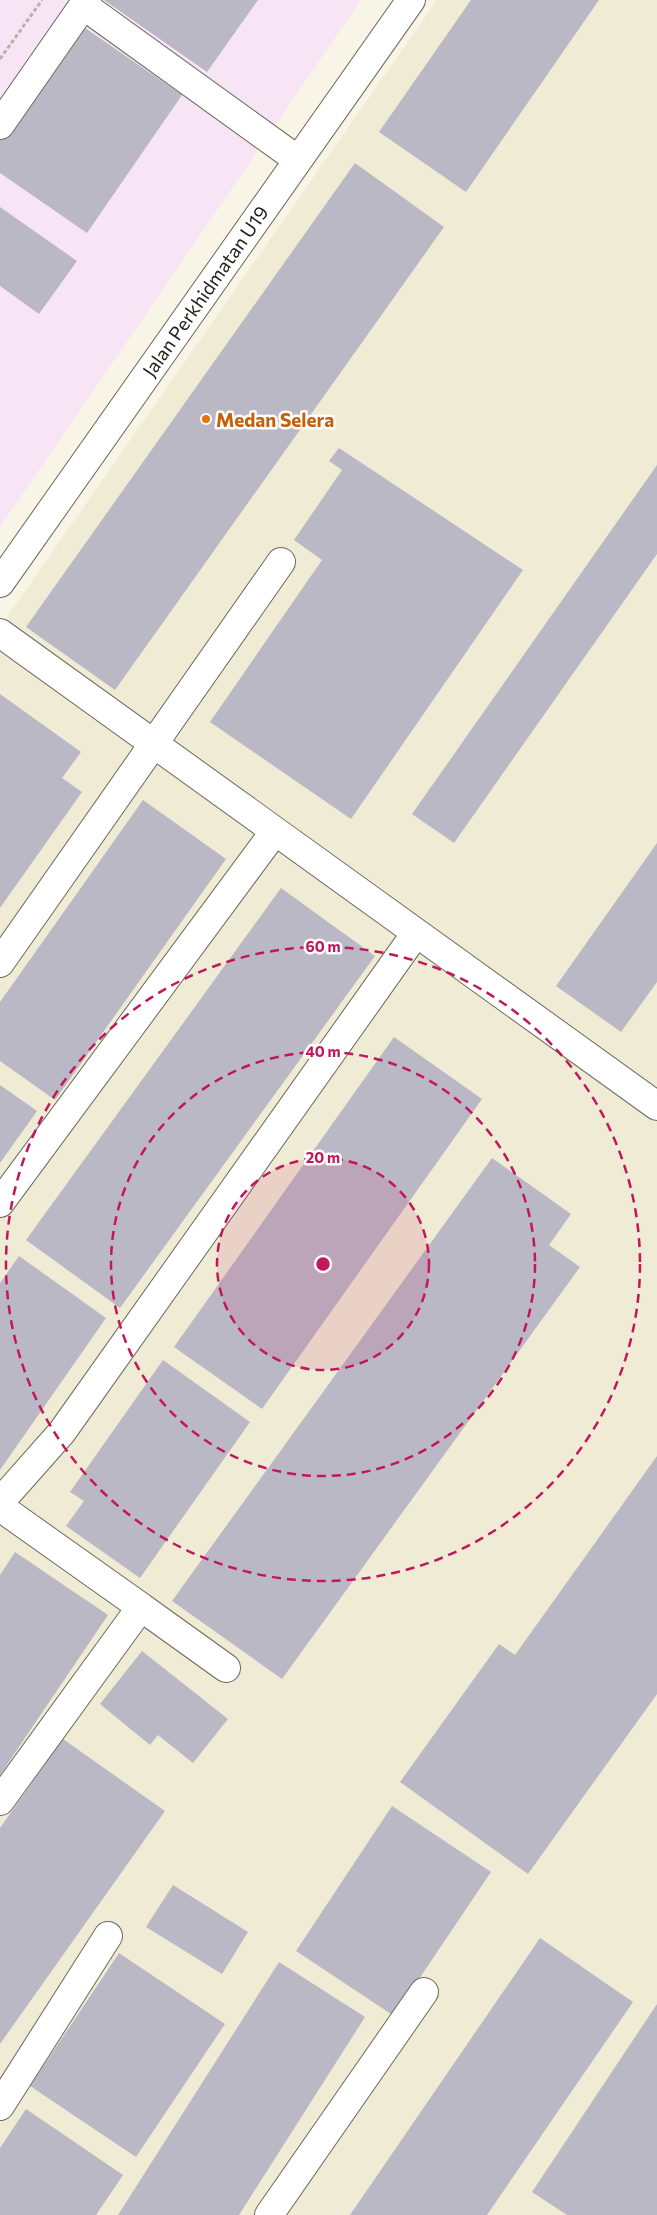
<svg xmlns="http://www.w3.org/2000/svg" width="657" height="2215" font-family="Commissioner,sans-serif">
<rect width="100%" height="100%" fill="#f8f5e6"/>
<path fill="#f7e4f5" d="M0,0H361L0,527Z"/>
<path fill="#efebd5" d="M437,0H657V2215H0V627Z"/>
<path fill="#bbb8c6" d="M104,0H258L207,72Z
M471,0H599L466,192L379,132Z
M78,23L182,95L87,233L0,173V136Z
M355,163L444,227L115,690L26,627Z
M0,207L77,261L39,314L0,286Z
M339,448L523,570L351,819L210,722L322,560L294,540L342,470L329,461Z
M657,465V554L454,843L412,814Z
M0,694L81,752L62,778L82,792L0,908Z
M143,800L226,859L55,1100L0,1061V1002Z
M657,843V982L621,1032L556,986Z
M281,888L375,956L120,1308L26,1240Z
M394,1037L482,1099L262,1409L174,1347Z
M0,1085L37,1111L0,1163Z
M492,1158L571,1214L549,1245L580,1267L282,1679L172,1601Z
M19,1256L106,1318L0,1470V1283Z
M163,1360L250,1422L140,1578L66,1526L84,1501L70,1492Z
M657,1456V1694L528,1874L400,1782L499,1644L515,1655Z
M15,1552L108,1615L0,1775V1575Z
M142,1651L228,1719L193,1763L158,1735L150,1745L100,1704Z
M63,1739L165,1811L0,2044V1828Z
M392,1806L491,1872L394,2016L296,1951Z
M173,1885L248,1932L222,1974L146,1927Z
M540,1938L633,2002L487,2215H350Z
M119,1953L225,2024L136,2157L30,2086Z
M279,1962L365,2017L239,2215H118Z
M657,2004V2215H567L532,2192Z
M26,2109L123,2175L96,2215H0V2148Z"/>
<g fill="none" stroke-linecap="round" stroke-linejoin="round">
<defs>
<path id="minor" d="M83,5L298,160
M0,125L87,0
M0,583L411,0
M0,633L657,1106
M0,963L281,562
M0,1203L275,831
M0,1502L62,1432L416,933
M0,1507L141,1607L0,1801
M141,1607L226,1668
M0,2106L108,1936
M269,2215L424,1992"/>
</defs>
<use href="#minor" stroke="#6c6a5d" stroke-width="30"/>
<path stroke="#b5b3a6" stroke-width="3" stroke-dasharray="4 2.5" stroke-linecap="butt" d="M0,59L42,0"/>
<use href="#minor" stroke="#fff" stroke-width="28"/>
</g>
<circle cx="323" cy="1264" r="106" fill="#c2185b" fill-opacity=".12"/>
<g fill="none" stroke="#c2185b" stroke-width="2.5" stroke-dasharray="9 6">
<circle cx="323" cy="1264" r="106"/>
<circle cx="323" cy="1264" r="212"/>
<circle cx="323" cy="1264" r="317"/>
</g>
<circle fill="#e8710a" stroke="#fff" stroke-width="2" cx="206" cy="419" r="5"/>
<g text-anchor="middle" dominant-baseline="central" stroke-width="5" stroke-linejoin="round" paint-order="stroke">
<g font-size="19" fill="#22211b" stroke="#fff">
<text transform="translate(205 291) rotate(-55)">Jalan Perkhidmatan U19</text>
</g>
<g font-size="19" font-weight="bold" fill="#c56008" stroke="#fff" text-anchor="start">
<text x="216" y="419">Medan Selera</text>
</g>
</g>
<circle cx="323" cy="1264" r="8" fill="#c2185b" stroke="#fff" stroke-width="2.5"/>
<g font-size="15" text-anchor="middle" font-weight="bold" fill="#c2185b" stroke="#fff" stroke-width="5" stroke-linejoin="round" paint-order="stroke">
<text x="323" y="952">60 m</text>
<text x="323" y="1057">40 m</text>
<text x="323" y="1163">20 m</text>
</g>
</svg>
